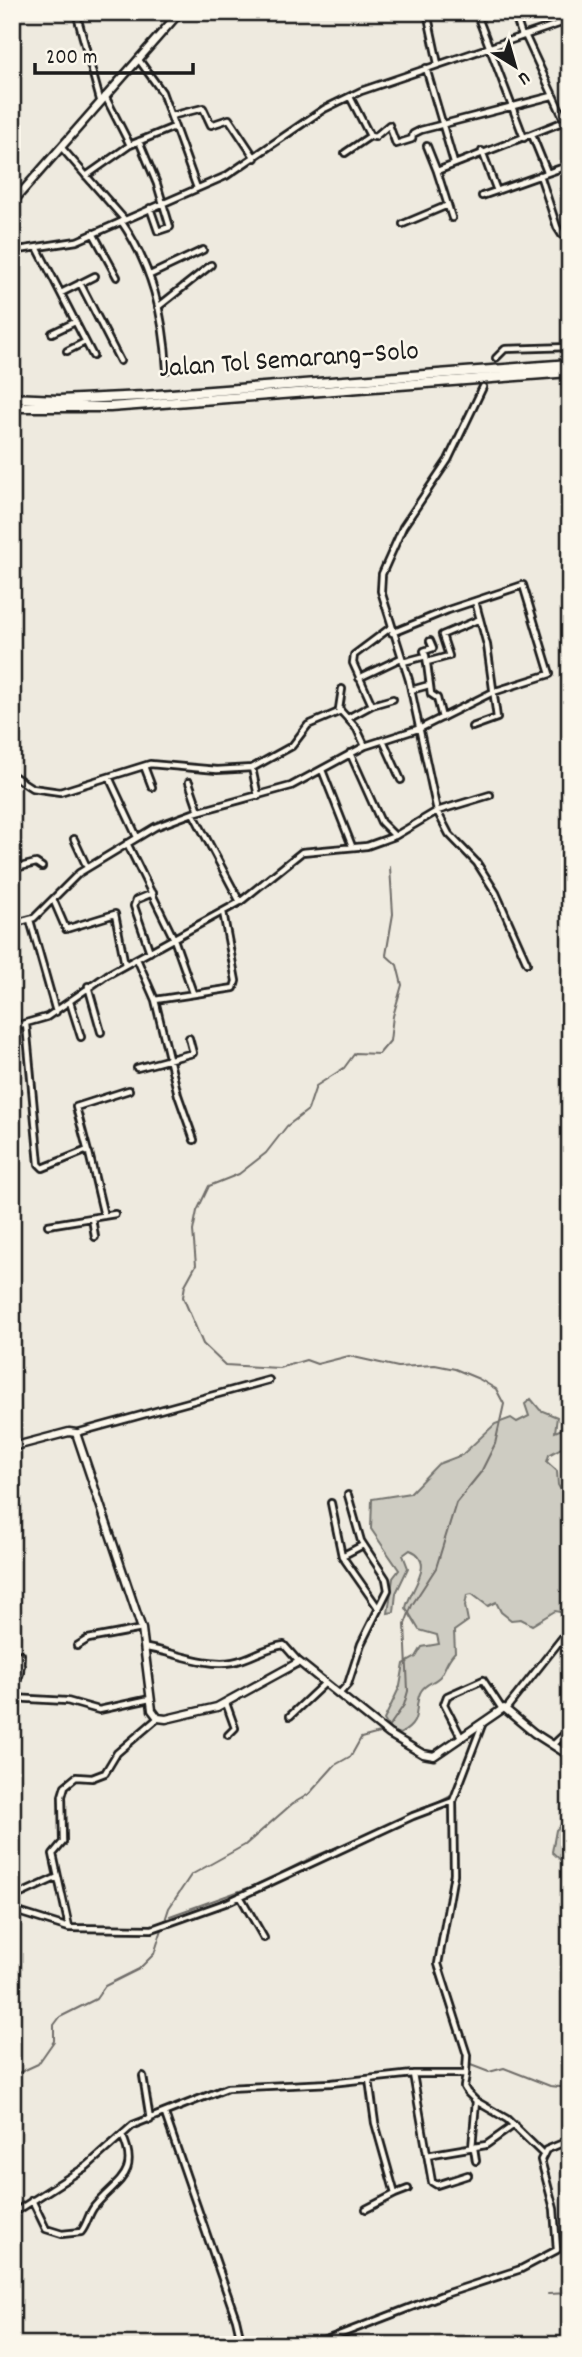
<svg xmlns="http://www.w3.org/2000/svg" width="582" height="2357" font-family="Dekko,sans-serif">
<rect width="100%" height="100%" fill="#eeeadf"/>
<filter id="ink" filterUnits="userSpaceOnUse"><feTurbulence type="fractalNoise" baseFrequency=".0143" numOctaves="2"/><feDisplacementMap in="SourceGraphic" scale="14" xChannelSelector="R" yChannelSelector="G"/><feConvolveMatrix kernelMatrix="1 2 1 2 8 2 1 2 1" color-interpolation-filters="sRGB"/></filter>
<g filter="url(#ink)">
<path fill="#ceccc2" stroke="#75746f" stroke-width="2" d="M531,1399L540,1410L557,1417L555,1432L562,1429L563,1447L549,1455L547,1462L557,1471L558,1485L564,1495L570,1493V1623L565,1613L555,1611L532,1625L521,1619L511,1620L501,1612L496,1602L488,1606L472,1594L467,1595L465,1606L468,1621L454,1631L455,1652C447,1660 446,1667 441,1675C436,1683 425,1682 420,1693C413,1710 423,1722 400,1734L391,1731L384,1720L400,1686L404,1664L416,1657L422,1647L439,1644L437,1635L419,1630L406,1608C408,1593 438,1561 410,1550L403,1555L408,1568L396,1593L394,1612L388,1613L393,1578L399,1570L371,1529L372,1499L410,1493L438,1464L462,1455L495,1424L511,1418L517,1422L529,1416L525,1404Z
M570,1816V1869L552,1852L556,1830Z"/>
<g fill="none" stroke-linecap="round" stroke-linejoin="round">
<path stroke="#6f6d69" stroke-width="2" d="M388,1728L404,1705L408,1691L405,1624L412,1605L436,1568L456,1503L481,1472L495,1444L504,1404L496,1389L479,1379L455,1369L435,1365L398,1367L349,1356L317,1364L306,1360L279,1368L225,1365L203,1344L183,1297L185,1285L196,1265L193,1231L197,1211L209,1186L239,1174L266,1153L287,1126L308,1110L316,1086L344,1068L355,1053L379,1054L390,1041L393,1016L402,985L397,965L386,955L393,914L390,867
M450,1807L451,1869L435,1968L465,2059
M424,1810L453,1795
M170,1916L262,1883L311,1858L419,1812
M468,2064L489,2072L504,2068L550,2086L570,2088
M12,2076L38,2064L54,2041V2025L60,2017L96,1999L105,1986L139,1969L154,1954L169,1908L191,1875L245,1845L292,1804L309,1794L335,1765L351,1756L361,1738L383,1732
M548,2294L570,2293"/>
<path stroke="#c4c1b8" stroke-width="4.5" stroke-dasharray="4.5 2" stroke-linecap="butt" d="M483,387L496,358"/>
<defs>
<path id="street" d="M76,12L100,100
M427,12L438,64
M476,12L524,138
M514,12L522,36
M525,35L570,132
M139,60L162,92L197,188
M426,68L454,163
M105,96L130,145
M350,97L370,136L375,137L389,125L396,144L412,139L413,134L421,130L552,96
M171,116L203,108L211,125L229,119L255,158
M532,135L547,172
M139,141L157,184L170,227L158,231L150,208
M427,146L437,171
M61,147L124,219
M482,151L497,191
M345,153L370,136
M540,175L557,227L562,235H570
M86,176L130,145L174,127
M482,196L570,165
M452,218L437,171L570,119
M121,221C152,266 164,316 167,370
M403,224L448,205
M93,233L117,277
M38,249L93,356
M12,251L77,241L226,176L324,109L361,91L570,20
M150,275L203,250
M80,283L120,361
M61,293L95,276
M158,307L211,265
M52,333L75,322
M67,351L85,342
M496,358L505,349L570,347
M483,387L448,460L403,527L382,574L381,591L409,680L437,811L449,834L477,863L496,893L527,963
M426,656L424,651L433,648L430,641
M403,662L426,656L431,694L437,698L442,718
M427,662L449,656L442,635L480,619
M359,678L401,658
M342,689L339,709L357,729L365,746
M411,690L429,685
M372,705L393,699
M348,718L372,705L353,663L354,655L390,628
M472,727L497,718L487,645L475,601
M383,740L401,780
M350,753L381,822L395,836L437,811L490,795
M144,766L152,787
M252,768L258,796
M322,770L352,846
M12,775L32,788L60,792L150,764L217,770L252,768L292,746L308,725L341,711
M109,777L137,837
M189,782L199,811
M193,813L240,902
M74,839L87,867
M127,843L174,939L193,993
M12,869L36,863L42,867
M53,899L66,929L115,914L125,965
M30,920L56,1012
M12,924L34,918L79,873L155,827L193,813L291,786L365,746L421,728L493,692L550,674L523,585L448,610L392,633
M150,952L134,906L136,900L153,893
M137,959L155,1000L178,1095L194,1140
M88,986L101,1032
M155,1000L234,988L236,981L223,912
M70,1002L81,1037
M26,1024L39,1164L43,1168L85,1151L89,1153L104,1216
M12,1027L47,1017L107,975L240,902L302,852L367,846L395,836
M137,1068L193,1053L189,1038
M88,1152L76,1107L129,1090
M92,1218L95,1237
M48,1225L115,1214
M76,1433L269,1380
M567,1448H570
M331,1503L342,1556L379,1609
M342,1556L363,1545
M77,1646L88,1639L142,1629
M147,1648C173,1652 206,1667 233,1662C251,1659 265,1647 284,1645L299,1662
M12,1664L21,1666
M339,1694L348,1684L361,1644L388,1590L386,1579L361,1541L348,1495
M12,1697L20,1673L21,1654
M12,1698L67,1701L99,1710L150,1699
M226,1703L235,1728L228,1735
M506,1709L570,1628
M290,1716L325,1683
M461,1737L444,1704L447,1696L483,1680L502,1709
M553,1745L570,1729
M58,1877L69,1927
M240,1896L264,1938
M12,1898L58,1877L53,1854L63,1842L62,1796L65,1786L76,1777L92,1778L105,1773L117,1753L158,1718
M12,1910L69,1928L152,1929L228,1902L413,1816L453,1801
M413,2074L432,2182L437,2185L468,2175
M466,2074L464,2087L467,2092L476,2101L507,2119L543,2154
M143,2076L150,2120
M165,2114L236,2319L242,2345
M472,2148L476,2101
M474,2148L476,2161
M427,2155L486,2145L514,2125
M395,2194L408,2189
M32,2200L46,2229L62,2234L81,2232C87,2225 88,2215 94,2207C116,2180 141,2175 122,2135
M366,2209L395,2194L375,2123L369,2079
M12,2214L87,2166L133,2125L227,2088L331,2083L413,2074H466L467,2055L438,1964L454,1874L453,1801L482,1725
M313,2345L445,2294L521,2269L557,2250L554,2209L541,2160L546,2150L570,2140"/>
<path id="secondary" d="M12,203L180,12
M12,1447L69,1432L76,1433L142,1629L152,1710L158,1718L166,1719L217,1707L299,1662L389,1734L423,1754L434,1756L504,1708L534,1733L570,1756"/>
<path id="highway" d="M12,398L59,400L144,396L570,364
M12,407H110L570,372"/>
</defs>
<use href="#street" stroke="#1c1c1c" stroke-width="10"/>
<use href="#secondary" stroke="#1c1c1c" stroke-width="11"/>
<use href="#highway" stroke="#1c1c1c" stroke-width="13"/>
<use href="#street" stroke="#fbf7ec" stroke-width="4.5"/>
<use href="#secondary" stroke="#fbf7ec" stroke-width="6"/>
<use href="#highway" stroke="#fbf7ec" stroke-width="8"/>
</g>
</g>
<g text-anchor="middle" dominant-baseline="central" stroke-width="5" stroke-linejoin="round" paint-order="stroke">
<g font-size="28" fill="#1c1c1c" stroke="#fbf7ec">
<text transform="translate(289 362) rotate(-4)">Jalan Tol Semarang–Solo</text>
</g>
</g>
<rect width="582" height="2357" fill="none" stroke="#fbf7ec" stroke-width="42"/>
<rect x="21" y="21" width="540" height="2315" fill="none" stroke="#1c1c1c" stroke-width="2.5" filter="url(#ink)"/>
<g transform="translate(515 66) rotate(143)" stroke="#fbf7ec" stroke-width="5" paint-order="stroke">
<path d="M0-5L12 26L0 18L-12 26Z" fill="#1c1c1c"/>
<text y="-10" font-size="19" font-weight="bold" text-anchor="middle" fill="#1c1c1c">U</text>
</g>
<path d="M35 63v10h158v-10" fill="none" stroke="#1c1c1c" stroke-width="3.5"/>
<text x="46" y="63" font-size="21" fill="#1c1c1c" stroke="#fbf7ec" stroke-width="5" paint-order="stroke">200 m</text>
</svg>
